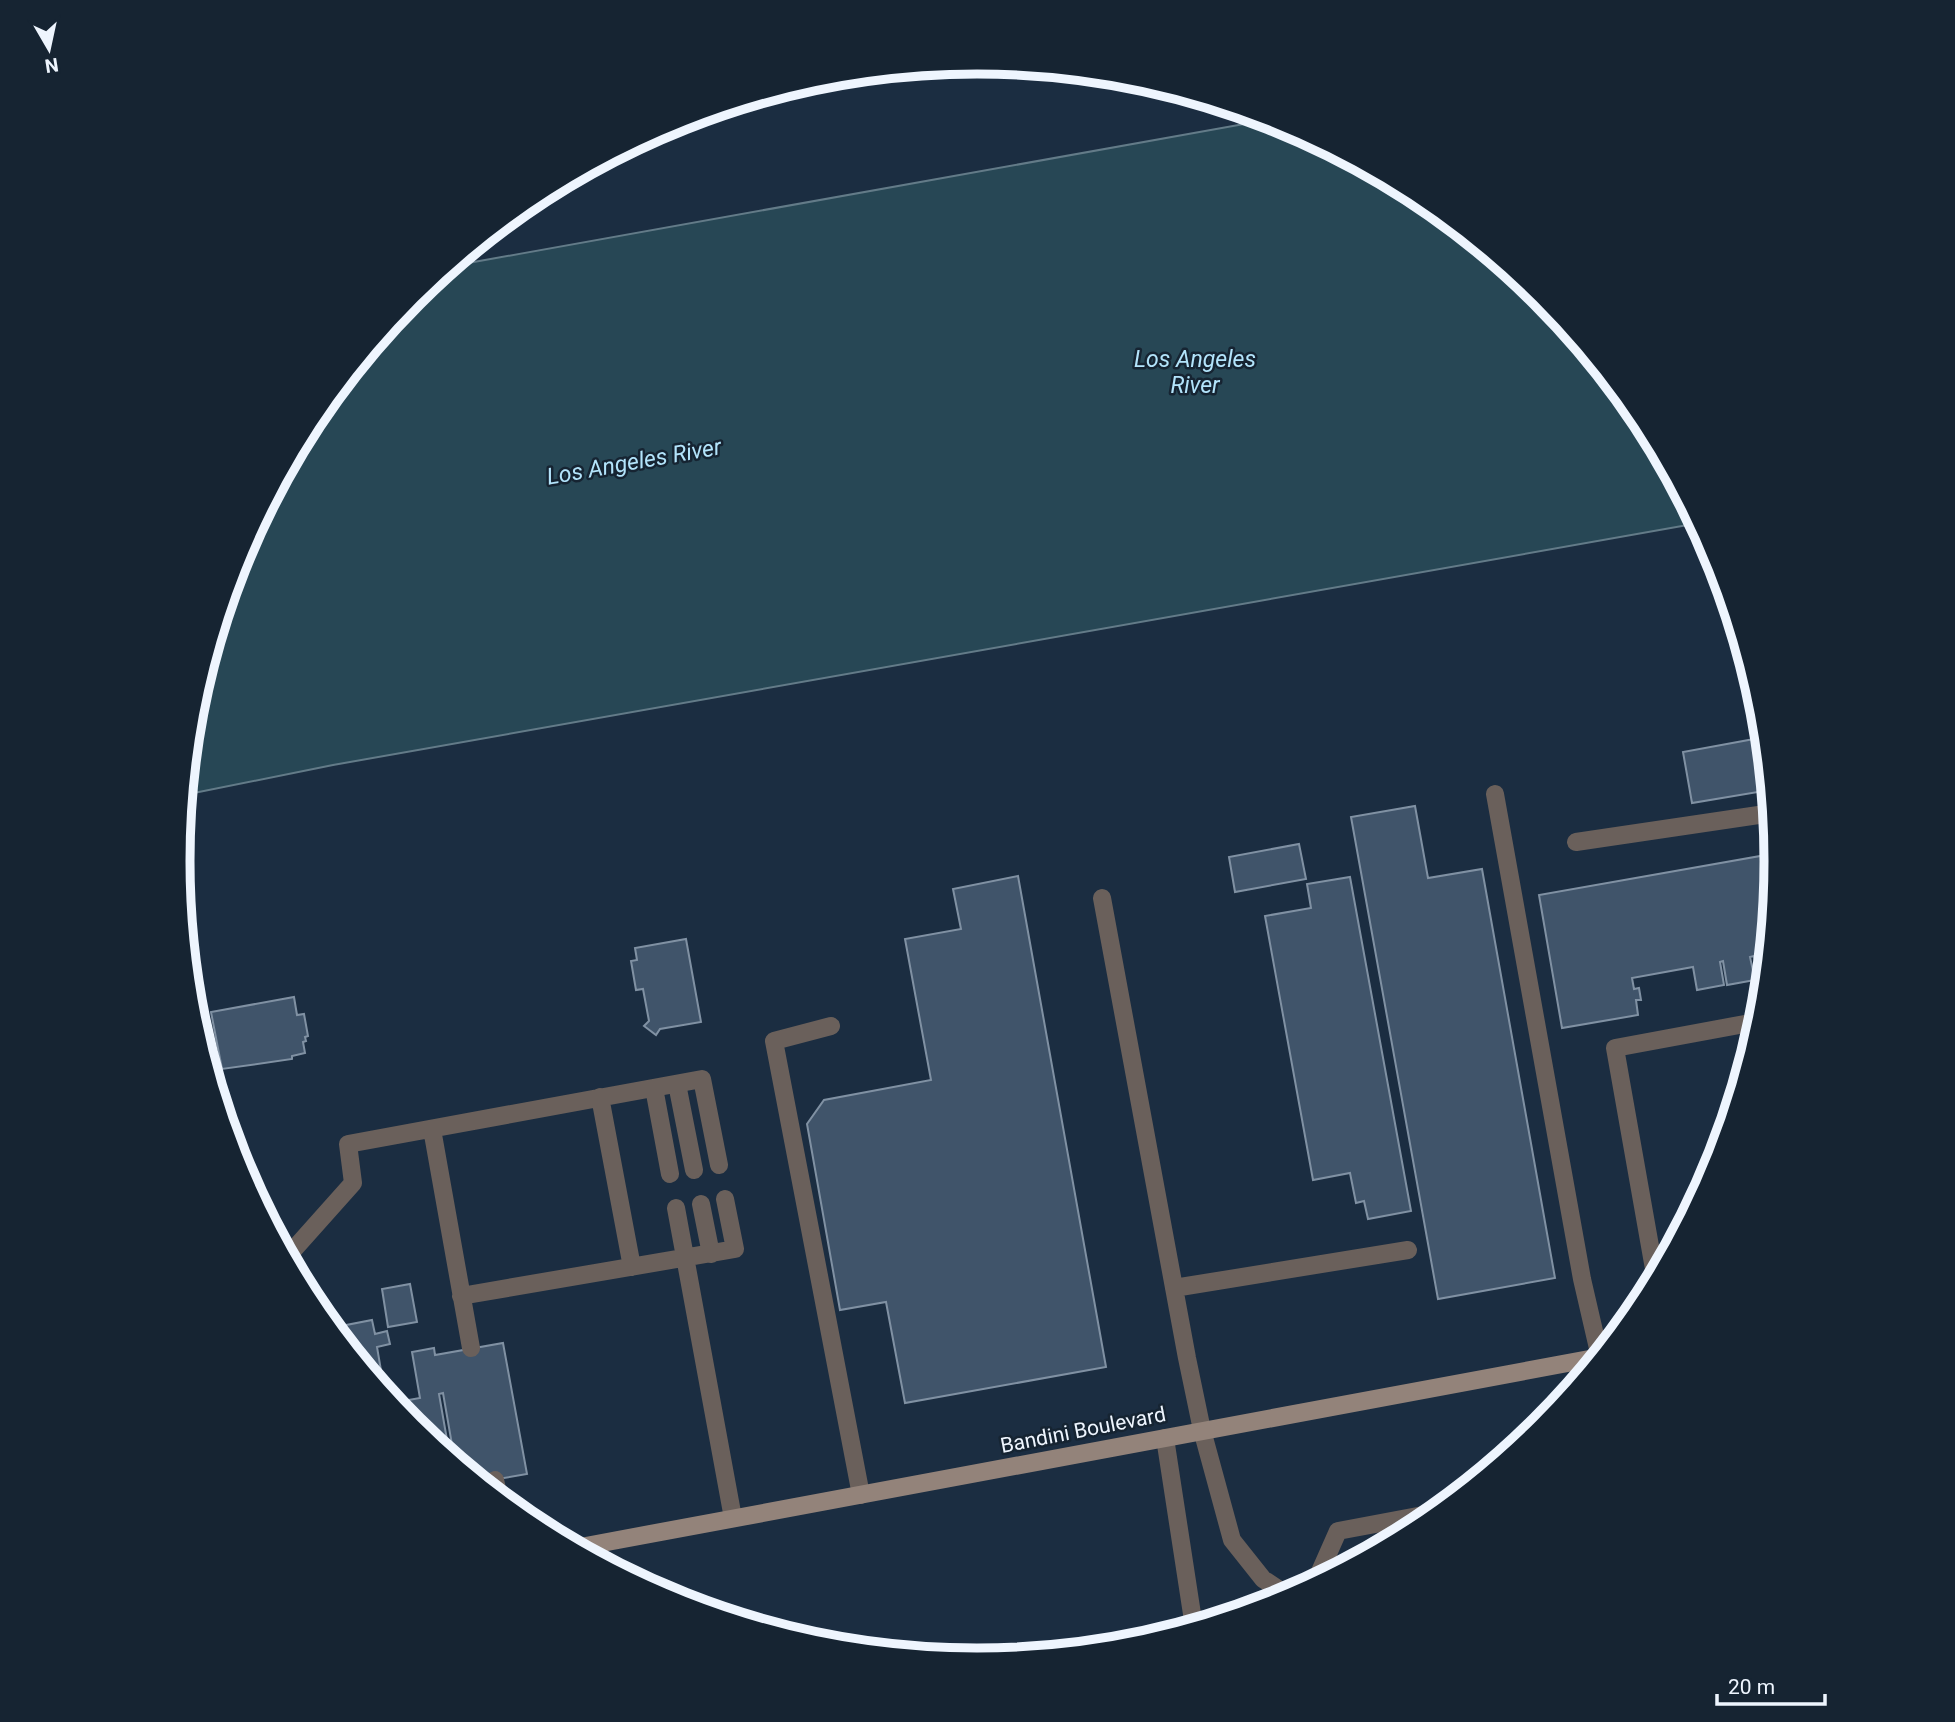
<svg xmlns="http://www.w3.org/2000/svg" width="1955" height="1722" font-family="Roboto,sans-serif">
<rect width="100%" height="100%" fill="#162432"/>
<path fill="#1b2d41" d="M181 861a797 797 0 1 1 1594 0a797 797 0 1 1-1594 0Z"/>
<path fill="#274755" stroke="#637b88" stroke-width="2" d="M1272,119L1284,122L1422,196L1543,296L1643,417L1699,523L333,765L184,795L193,705L239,555L313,416L412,295L446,267Z"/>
<path fill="#40546a" stroke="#8091a3" stroke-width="2" d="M1765,737L1770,790L1692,803L1683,752Z
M1415,806L1428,878L1482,869L1555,1278L1438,1299L1351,817Z
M1299,844L1306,879L1235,892L1229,857Z
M1766,855L1774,896L1766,978L1758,979L1754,956L1750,957L1755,980L1727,985L1723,961L1720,962L1724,985L1697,990L1693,967L1632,978L1634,989L1639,988L1641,1000H1636L1638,1015L1562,1028L1539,895Z
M1018,876L1106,1367L905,1403L886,1302L840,1310L807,1124L824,1100L931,1080L905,939L961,929L953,889Z
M1350,877L1411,1211L1368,1219L1364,1201L1356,1203L1350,1173L1313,1180L1265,916L1311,908L1307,884Z
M686,939L701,1022L660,1029L656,1035L644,1026L649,1021L643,989L636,990L631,961L637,960L635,948Z
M294,997L297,1015L304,1014L308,1036L305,1037L306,1041L303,1042L305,1053L292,1056V1059L222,1069L211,1012Z
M410,1284L417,1322L388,1327L382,1289Z
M372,1320L375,1334L387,1331L390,1344L377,1347L385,1394L331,1328Z
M503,1343L527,1474L480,1482L455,1462L443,1393L439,1394L450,1457L412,1426L392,1403L420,1398L412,1352L434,1348L435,1355Z"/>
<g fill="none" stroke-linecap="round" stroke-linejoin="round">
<path stroke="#6a605b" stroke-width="18" d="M1495,794L1582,1279L1600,1357
M1576,842L1772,813
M1102,898L1187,1358L1202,1430L1232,1540L1263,1579L1290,1597
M831,1026L774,1041L861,1495
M677,1084L694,1170
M654,1088L670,1174
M600,1097L632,1267
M432,1129L471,1348
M701,1204L711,1254
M676,1208L733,1518
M287,1257L353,1183L348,1144L702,1079L719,1165
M1656,1280L1615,1048L1761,1021
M1174,1288L1408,1250
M461,1296L735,1249L725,1199
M1165,1438L1194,1627
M495,1480L499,1498
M1315,1583L1338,1531L1439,1512"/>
<path stroke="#93837a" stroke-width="18" d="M575,1548L1600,1357"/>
</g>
<g text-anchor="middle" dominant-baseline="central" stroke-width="5" stroke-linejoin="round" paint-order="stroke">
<g font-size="21" fill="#eef5fe" stroke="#162432">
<text transform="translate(1083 1430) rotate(-11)">Bandini Boulevard</text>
</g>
<g font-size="23" font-style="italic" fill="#b3e4fb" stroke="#162432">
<text x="1195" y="359">Los Angeles<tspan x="1195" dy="26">River</tspan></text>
<text transform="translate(634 462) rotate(-10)">Los Angeles River</text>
</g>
</g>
<path d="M0 0H1955V1722H0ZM190 861a787 787 0 1 1 1574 0a787 787 0 1 1-1574 0Z" fill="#162432" fill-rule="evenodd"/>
<path fill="none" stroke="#eef5fe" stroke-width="9" d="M190 861a787 787 0 1 1 1574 0a787 787 0 1 1-1574 0Z"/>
<g transform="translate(49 49) rotate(171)" stroke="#162432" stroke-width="5" paint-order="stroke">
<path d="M0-5L12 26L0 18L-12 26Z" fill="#eef5fe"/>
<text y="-10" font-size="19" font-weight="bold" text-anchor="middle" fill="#eef5fe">N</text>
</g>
<path d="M1717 1694v10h108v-10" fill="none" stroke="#eef5fe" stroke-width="3.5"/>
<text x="1728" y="1694" font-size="21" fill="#eef5fe" stroke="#162432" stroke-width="5" paint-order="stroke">20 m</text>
</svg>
